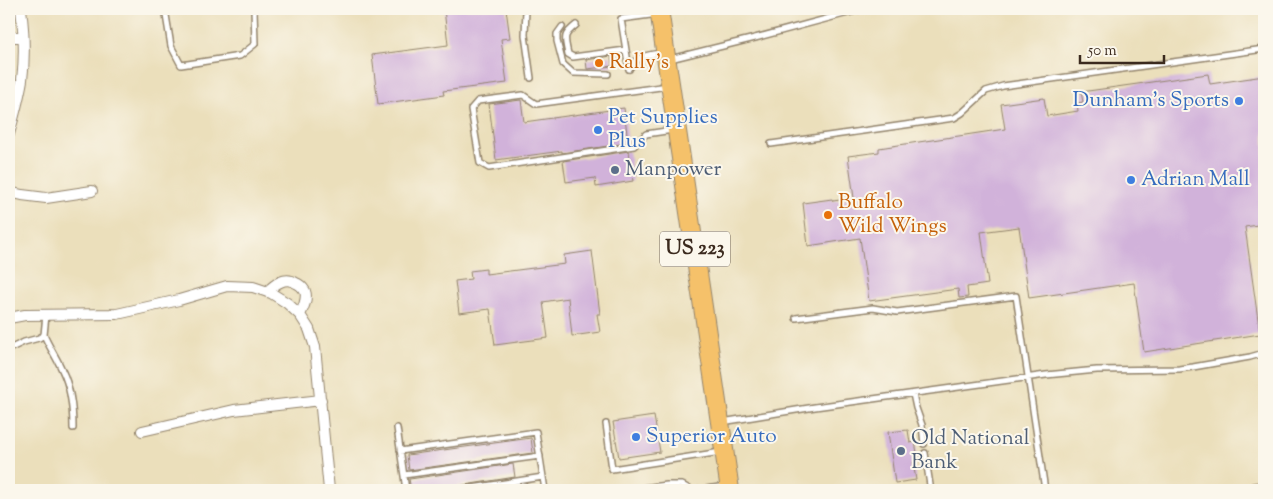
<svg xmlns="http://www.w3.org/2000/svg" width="1273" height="499" font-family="'Sorts Mill Goudy',serif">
<rect width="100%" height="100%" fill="#fbf7ec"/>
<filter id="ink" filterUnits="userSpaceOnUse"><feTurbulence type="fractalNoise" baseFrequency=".02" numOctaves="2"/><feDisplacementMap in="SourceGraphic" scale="10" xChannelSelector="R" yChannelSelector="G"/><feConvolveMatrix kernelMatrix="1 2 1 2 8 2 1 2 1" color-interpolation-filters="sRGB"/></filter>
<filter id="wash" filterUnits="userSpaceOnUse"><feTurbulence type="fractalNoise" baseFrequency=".0096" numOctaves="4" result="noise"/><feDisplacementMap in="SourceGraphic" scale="20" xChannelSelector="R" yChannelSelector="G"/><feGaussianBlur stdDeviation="1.12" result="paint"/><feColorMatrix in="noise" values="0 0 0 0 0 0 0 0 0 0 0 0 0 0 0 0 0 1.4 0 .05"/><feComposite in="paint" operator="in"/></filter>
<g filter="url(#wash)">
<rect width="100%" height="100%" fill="#ebdfbb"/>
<g id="blocks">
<path fill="#d1b2da" d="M444,9H506L510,38L501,39L507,83L443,91L444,95L378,104L372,55L448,45Z
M611,56L612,66L587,69L586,60Z
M1208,74L1210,84L1264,76V224L1245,227L1260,334L1144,352L1134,283L1029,298L1019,227L981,232L988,284L967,287L968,297L959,298L958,289L869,301L860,238L808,246L803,203L832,199L833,201L854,198L848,156L879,152V148L1005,129L1001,104L1044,98L1047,116L1078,111L1077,103L1083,102L1081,92Z
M521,100L524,122L624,108L628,143L562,153V151L496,160L489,104Z
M629,151L633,181L596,187L595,178L566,182L563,161Z
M592,251L600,314H597L600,332L572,336L568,298L543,302L548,338L495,345L490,309L459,313L455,281L471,279L470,271L486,269V274L565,264L564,255Z
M654,416L660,452L619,458L613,422Z
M908,430L910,443L915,442L918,458L913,462L916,480L895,483L888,432Z
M531,438L533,453L409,470L407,455Z
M513,464L515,477L458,486L456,487L455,490H411L409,479H410Z
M516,486L517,490H486Z"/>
</g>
</g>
<g filter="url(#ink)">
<use href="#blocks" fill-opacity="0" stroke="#93846c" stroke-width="1"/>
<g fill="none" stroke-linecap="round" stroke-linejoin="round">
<defs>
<path id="lane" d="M165,9L171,46L181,65L240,56L255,44L254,9
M526,9L525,35L531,78
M576,25C562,36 565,38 568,54L573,57L626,50
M562,27L557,34V41L563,64L573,73L608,74
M670,59L755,38L863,9
M629,69L621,19L658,14
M629,69C639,55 646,55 662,53
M668,86L536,104L523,95L478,101L471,109L480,163L489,168L634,146L646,134L673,130
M771,144L954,118L962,113L986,91L1003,86L1264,49
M796,318L873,308L897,312L1016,296L1045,490
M44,335C49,347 57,358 62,370C71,388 73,408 73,428
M9,349L24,342L39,338L44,335L46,315
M913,394L916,408L922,425L924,444
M722,422L815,407L1046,375L1097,370L1179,369L1193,367L1250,357L1264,353
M606,424L612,469L721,452
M397,428L406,490
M400,451L536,432L545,490
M925,453L930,485L927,490
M404,475L540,456
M459,490L543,477
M627,490L667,485H682L691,490
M698,490L727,486"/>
<path id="street" d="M9,37H23
M9,134C14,116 19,98 22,80C25,57 24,32 21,9
M9,192L22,195L46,198L92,191
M267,292C275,284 285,276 296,283C299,284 303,288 305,291C308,299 303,308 300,315
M9,318L25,315L117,314L179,300L227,286L253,287L271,293L287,303L300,315L309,329L315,347L329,490
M142,431L234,410L321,400"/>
<path id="secondary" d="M1254,490L1264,489"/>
<path id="highway" d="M659,9L730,490"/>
</defs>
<use href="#lane" stroke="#93846c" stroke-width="8"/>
<use href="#street" stroke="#93846c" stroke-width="12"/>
<use href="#secondary" stroke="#93846c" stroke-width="16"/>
<use href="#highway" stroke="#93846c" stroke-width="20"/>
<use href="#lane" stroke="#fff" stroke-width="5"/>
<use href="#street" stroke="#fff" stroke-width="10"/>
<use href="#secondary" stroke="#fbe6c4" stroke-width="14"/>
<use href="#highway" stroke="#f5c16b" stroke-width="18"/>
</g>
</g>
<g fill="#e8710a" stroke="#fbf7ec" stroke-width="2">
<circle cx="599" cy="63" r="5"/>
<circle cx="828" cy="215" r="5"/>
</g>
<g fill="#3f7fe0" stroke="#fbf7ec" stroke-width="2">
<circle cx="1239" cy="101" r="5"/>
<circle cx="598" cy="130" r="5"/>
<circle cx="1131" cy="180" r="5"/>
<circle cx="636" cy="437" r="5"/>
</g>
<g fill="#5c6f8a" stroke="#fbf7ec" stroke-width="2">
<circle cx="615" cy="170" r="5"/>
<circle cx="901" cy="451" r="5"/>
</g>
<g text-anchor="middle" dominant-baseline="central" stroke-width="4" stroke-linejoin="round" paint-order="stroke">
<rect fill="#fbf7ec" stroke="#75685c" stroke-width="1" x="660" y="231.5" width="70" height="35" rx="4"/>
<g font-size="20" font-weight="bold" fill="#3b2a1e">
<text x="695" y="249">US 223</text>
</g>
<g font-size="21" fill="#c56008" stroke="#fbf7ec" text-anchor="start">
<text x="609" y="63">Rally's</text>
<text x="838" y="203">Buffalo<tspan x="838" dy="24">Wild Wings</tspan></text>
</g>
<g font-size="21" fill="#366cbe" stroke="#fbf7ec" text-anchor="start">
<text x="1229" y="101" text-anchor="end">Dunham's Sports</text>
<text x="608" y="118">Pet Supplies<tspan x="608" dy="24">Plus</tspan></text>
<text x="1141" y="180">Adrian Mall</text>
<text x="646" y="437">Superior Auto</text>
</g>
<g font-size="21" fill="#4e5e75" stroke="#fbf7ec" text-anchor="start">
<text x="625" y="170">Manpower</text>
<text x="911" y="439">Old National<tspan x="911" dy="24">Bank</tspan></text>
</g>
</g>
<rect width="1273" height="499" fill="none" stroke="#fbf7ec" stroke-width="30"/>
<path d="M1080 55v8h84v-8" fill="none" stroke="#3b2a1e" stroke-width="2.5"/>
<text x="1088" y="55" font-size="15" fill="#3b2a1e" stroke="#fbf7ec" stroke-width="4" paint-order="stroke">50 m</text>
</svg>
